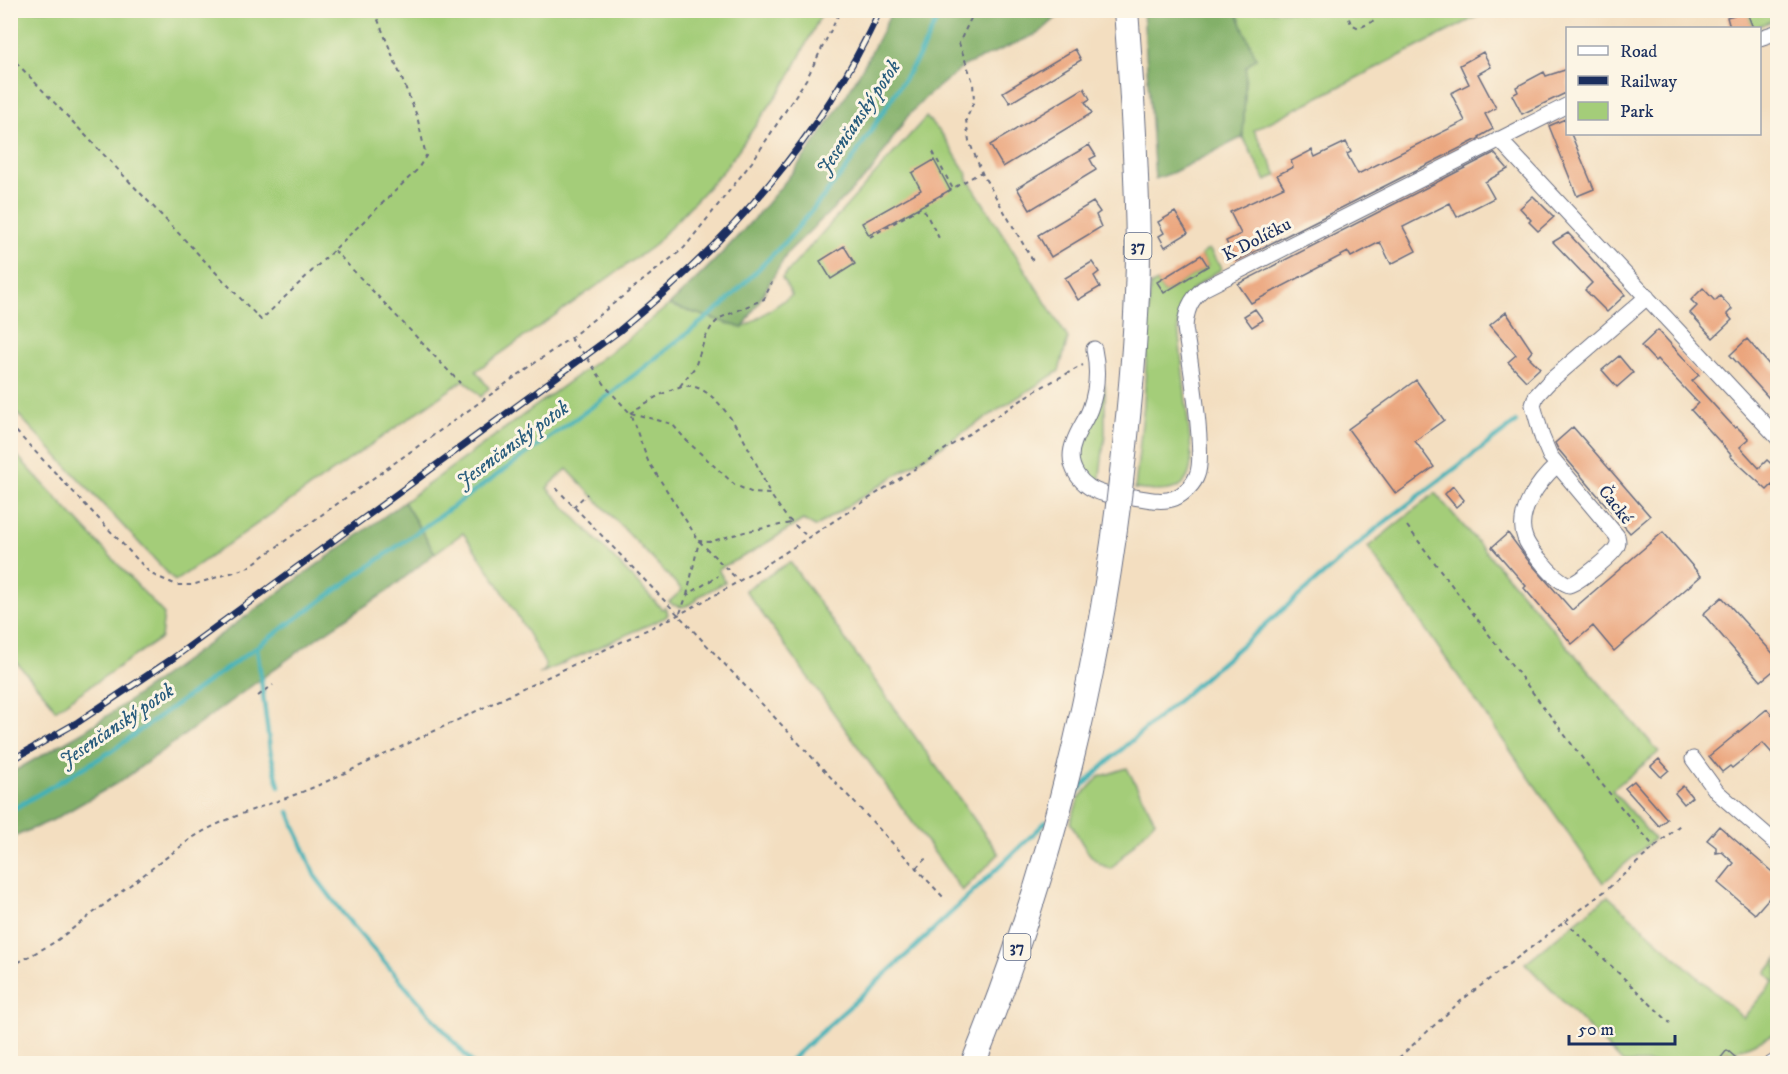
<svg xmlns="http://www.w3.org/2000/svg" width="1788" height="1074" font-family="'IM FELL DW Pica',serif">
<rect width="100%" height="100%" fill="#fcf5e5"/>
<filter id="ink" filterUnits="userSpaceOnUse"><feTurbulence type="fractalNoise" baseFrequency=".0167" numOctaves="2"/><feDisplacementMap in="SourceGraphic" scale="12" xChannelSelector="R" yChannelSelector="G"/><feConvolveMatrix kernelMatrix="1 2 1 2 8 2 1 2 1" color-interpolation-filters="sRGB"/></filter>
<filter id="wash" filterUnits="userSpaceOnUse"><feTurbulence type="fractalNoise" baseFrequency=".008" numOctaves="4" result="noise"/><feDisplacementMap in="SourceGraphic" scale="24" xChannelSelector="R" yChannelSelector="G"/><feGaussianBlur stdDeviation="1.35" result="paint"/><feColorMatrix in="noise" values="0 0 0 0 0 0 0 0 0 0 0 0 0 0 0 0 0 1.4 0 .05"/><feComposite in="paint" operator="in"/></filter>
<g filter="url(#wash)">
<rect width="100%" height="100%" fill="#f3dec0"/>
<path fill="#a4cd79" stroke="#607e6c" stroke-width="1.5" d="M11,10H823V11L787,81L724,170L652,247L476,371L489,388L481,397L464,380L175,581L11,407Z
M1236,11H1488L1254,130L1277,175L1266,181L1243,137L1246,67L1256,58Z
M1746,11H1777V19L1753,28Z
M926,117L942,134L967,174L968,179L1068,338L1059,371L815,527L803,520L752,552L718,569L725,582L696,598L697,600C686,607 681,610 669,602L682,590L567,469L547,488L662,609L665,607L668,614L666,617L539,674L545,670V664C520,618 494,575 463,533L435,553L404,502L626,340L669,305L743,328L792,295L782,278Z
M1209,249L1221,268L1220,270C1195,285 1182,294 1178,325L1191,451C1194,494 1168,493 1135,489L1144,404L1150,286L1157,282L1164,293L1208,266L1201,255Z
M1105,384V434L1099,484C1062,465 1088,433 1099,406C1102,399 1103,391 1105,384Z
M10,448L164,614L161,638L55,710L50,701L11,656Z
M1435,493L1659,752L1612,790L1654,839L1603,883L1368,547Z
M790,562L999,854L962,891L745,590Z
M1127,768L1155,821L1111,869C1088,861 1082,842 1070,822L1080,797L1099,777Z
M1608,896L1743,1018L1774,981L1766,973L1777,959V1033L1731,1053L1727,1050L1716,1063H1623L1525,963Z"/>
<path fill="#83b069" stroke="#4f7064" stroke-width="1.5" d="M892,11H1064L1039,33L964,66L925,98L907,117L870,173L788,252L743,328L669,305C762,219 838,126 892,11Z
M1143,11H1236L1256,58L1246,67L1243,137L1172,173L1155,179Z
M404,502L435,553L388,591L321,635L124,779L53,820L11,838V773L84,731L126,703Z"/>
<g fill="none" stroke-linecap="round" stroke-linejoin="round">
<path stroke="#41b1b7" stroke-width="4.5" d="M257,647L270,750L279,786
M1071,797L1114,756L1377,528L1516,422
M10,811L110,752L610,394L723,305L789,238L847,168L919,56L942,10
M289,812L315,876L348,920L473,1064
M786,1064L913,949L1046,822"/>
</g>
<g id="blocks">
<path fill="#eba57d" d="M1732,10H1746L1753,28H1730L1727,17L1734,15Z
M1075,49L1081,60L1010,103L1003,92Z
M1483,52L1491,67L1478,74L1496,108L1485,114L1493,129L1479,137L1480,138L1236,261L1226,241L1241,234L1230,212L1284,187L1277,175L1293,167L1291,161L1312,150L1315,157L1346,142L1351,152L1347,154L1358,174L1465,121L1451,93L1469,84L1460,65Z
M1568,69V92L1522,114L1512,95L1518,92L1516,87L1544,72L1546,76Z
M1084,88L1090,99L1085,102L1092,113L1003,167L990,145Z
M1565,119L1568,134H1571L1594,189L1577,196L1549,126Z
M1089,145L1096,156L1090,159L1096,170L1030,210L1017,188Z
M1494,153L1508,169L1485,182L1494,198L1457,217L1450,203L1403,227L1416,251L1391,264L1380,242L1351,257L1348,252L1251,303L1238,284Z
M934,160L950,190L869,235L862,223L921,190L912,173Z
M1533,196L1554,217L1538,231L1529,222L1531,220L1520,208Z
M1093,202L1100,212L1096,215L1101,227L1051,257L1038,235Z
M1175,212L1188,233L1165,247L1159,236L1164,233L1158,222Z
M1568,233L1625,295L1607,312L1585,290L1592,283L1553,242Z
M844,246L855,264L831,279L820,261Z
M1201,255L1208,266L1164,293L1157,282Z
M1092,262L1099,272L1094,276L1100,287L1078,300L1065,278Z
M1703,288L1715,301L1720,296L1732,309L1727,314L1732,320L1713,338L1690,313L1697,306L1691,300Z
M1255,309L1263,320L1252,327L1244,316Z
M1506,312L1532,351L1528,356L1540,368L1526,381L1508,362L1516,355L1490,325Z
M1658,330L1699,375L1692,381L1735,428L1737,427L1749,439L1740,447L1759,468L1767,460L1778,470V491L1772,485L1767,490L1730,456L1731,455L1720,442L1691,410L1698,403L1657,359L1655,361L1641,346Z
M1747,339L1778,375V408L1730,355Z
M1619,356L1633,373L1617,387L1602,370Z
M1416,380L1444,420L1415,441L1434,467L1396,494L1348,429Z
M1573,427L1650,516L1630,533L1558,449L1555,443Z
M1453,486L1464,500L1456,507L1445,494Z
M1663,532L1701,576L1614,651L1593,626L1572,644L1524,588L1526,586L1492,547L1508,533L1527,559L1572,610Z
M1722,597L1778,659V667L1761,681L1703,614Z
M1767,709L1778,722V760L1763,743L1732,768L1730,766L1722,772L1709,756Z
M1659,759L1669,770L1661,777L1651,766Z
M1634,781L1667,819L1659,826L1625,788Z
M1683,786L1692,797L1684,804L1675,793Z
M1719,826L1778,877V906L1769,898L1755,914L1718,883L1734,863L1722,852L1716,853V847L1707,840Z
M1727,1050L1743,1064H1716Z"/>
</g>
</g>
<g filter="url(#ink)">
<use href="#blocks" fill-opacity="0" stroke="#676c80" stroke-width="1.5"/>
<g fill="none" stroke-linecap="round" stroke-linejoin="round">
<defs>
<path id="lane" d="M1765,1064L1778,1056"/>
<path id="street" d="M1760,38L1778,32
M1499,139L1778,438
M1094,349C1098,368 1097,390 1090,409C1086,420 1078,430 1074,442C1064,467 1082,488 1105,494
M1557,465C1539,481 1515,513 1525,538C1528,547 1535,554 1541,561C1549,571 1557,580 1569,585C1578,583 1614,554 1617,546C1619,542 1618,541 1617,536L1550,456L1542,437L1533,405L1536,396L1549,382L1647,297
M1134,497C1147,499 1162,503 1175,498C1184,494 1194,484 1197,475C1206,455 1189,354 1185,328C1186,311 1190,300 1203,289L1568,105
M1693,759L1717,792L1778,845"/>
<path id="primary" d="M1121,481C1130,405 1138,325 1138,248C1137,169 1132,90 1126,10
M973,1064C1046,885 1094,697 1118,506"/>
</defs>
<use href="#lane" stroke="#676c80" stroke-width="10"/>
<use href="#street" stroke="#676c80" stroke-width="17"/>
<use href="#primary" stroke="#676c80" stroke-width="26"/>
<path stroke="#676c80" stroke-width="2" stroke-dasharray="4.5 4.5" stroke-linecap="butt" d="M975,10L959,43L973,82L974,101L966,120L969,141L983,175L1033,261
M1346,10L1351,24L1359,28L1372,22L1377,15L1376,10
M10,56L261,320L417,170L426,156L417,116L374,10
M933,152L953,189
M924,210L940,240
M870,237L981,172
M334,250L460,383
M570,338L586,356L607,388L630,413L648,461L699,541L739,581
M680,386L695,367L705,338L712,326L720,318L764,299L772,282
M630,413C645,404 662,392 679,387C720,374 757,465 770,494
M631,413L672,424L687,441L735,485L753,493L770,494L787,518L808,537
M10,425L151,574L177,585H192L247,568L570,338L684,248L752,162L807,78L841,10
M556,488L687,624L944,898
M573,507L587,494
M1407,526L1601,783L1655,848
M687,595L699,541L709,542L748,531L791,523
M680,613L687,595L718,576
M258,696L273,685
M916,868L928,856
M1565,921L1670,1023
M10,967L55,942L192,838C234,812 277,804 321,784C441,729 559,671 678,615L726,589L772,561L1040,388L1083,365
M1392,1064L1462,1000L1605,891L1681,824"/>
<use href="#lane" stroke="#fff" stroke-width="8"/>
<use href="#street" stroke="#fff" stroke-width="15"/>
<use href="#primary" stroke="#fff" stroke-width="24"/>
<defs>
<path id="rail" d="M10,761L78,722L172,659L619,331C729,241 820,140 880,10"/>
</defs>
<use href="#rail" stroke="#1b2f5e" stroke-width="7"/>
<use href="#rail" stroke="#fcf5e5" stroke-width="4.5" stroke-dasharray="14" stroke-linecap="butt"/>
<defs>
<path id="primary-bridge" d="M1118,506L1121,481"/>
</defs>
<use href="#primary-bridge" stroke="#676c80" stroke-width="26" stroke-linecap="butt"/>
<use href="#primary-bridge" stroke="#fff" stroke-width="24"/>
</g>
</g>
<g text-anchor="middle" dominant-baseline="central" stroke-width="6" stroke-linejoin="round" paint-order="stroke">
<g fill="#fcf5e5" stroke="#5e6a86" stroke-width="1.5">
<rect x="1124.5" y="233" width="27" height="26" rx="4.5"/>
<rect x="1003.5" y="934" width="27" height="26" rx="4.5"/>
</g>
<g font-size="16" font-weight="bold" fill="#1b2f5e">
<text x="1138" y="246">37</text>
<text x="1017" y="947">37</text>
</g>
<g font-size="18" fill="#1b2f5e" stroke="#fcf5e5">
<text transform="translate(1257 240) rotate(-27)">K Dolíčku</text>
<text transform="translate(1615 505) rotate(52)">Čacké</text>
</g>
<g font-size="20" font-style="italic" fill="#285c7d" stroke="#fcf5e5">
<text transform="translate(859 118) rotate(-56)">Jesenčanský potok</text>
<text transform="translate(513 445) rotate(-36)">Jesenčanský potok</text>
<text transform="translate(117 726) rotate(-34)">Jesenčanský potok</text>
</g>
</g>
<rect width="1788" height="1074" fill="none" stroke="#fcf5e5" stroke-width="36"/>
<rect x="1566" y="27" width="195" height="108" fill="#fcf5e5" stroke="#a2a6af" stroke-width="1.5"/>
<rect x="1578" y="46" width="30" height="9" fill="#ffffff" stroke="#a2a6af" stroke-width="1.5"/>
<text x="1620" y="57" font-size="18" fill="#1b2f5e">Road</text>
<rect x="1578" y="76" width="30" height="9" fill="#1b2f5e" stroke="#a2a6af" stroke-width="1.5"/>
<text x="1620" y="87" font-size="18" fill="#1b2f5e">Railway</text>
<rect x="1578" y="102" width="30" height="18" fill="#a4cd79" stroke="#a2a6af" stroke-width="1.5"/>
<text x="1620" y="117" font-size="18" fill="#1b2f5e">Park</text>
<path d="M1569 1035v9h106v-9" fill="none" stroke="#1b2f5e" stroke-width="3"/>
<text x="1578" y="1035" font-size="18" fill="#1b2f5e" stroke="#fcf5e5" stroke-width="4.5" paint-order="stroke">50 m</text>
</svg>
